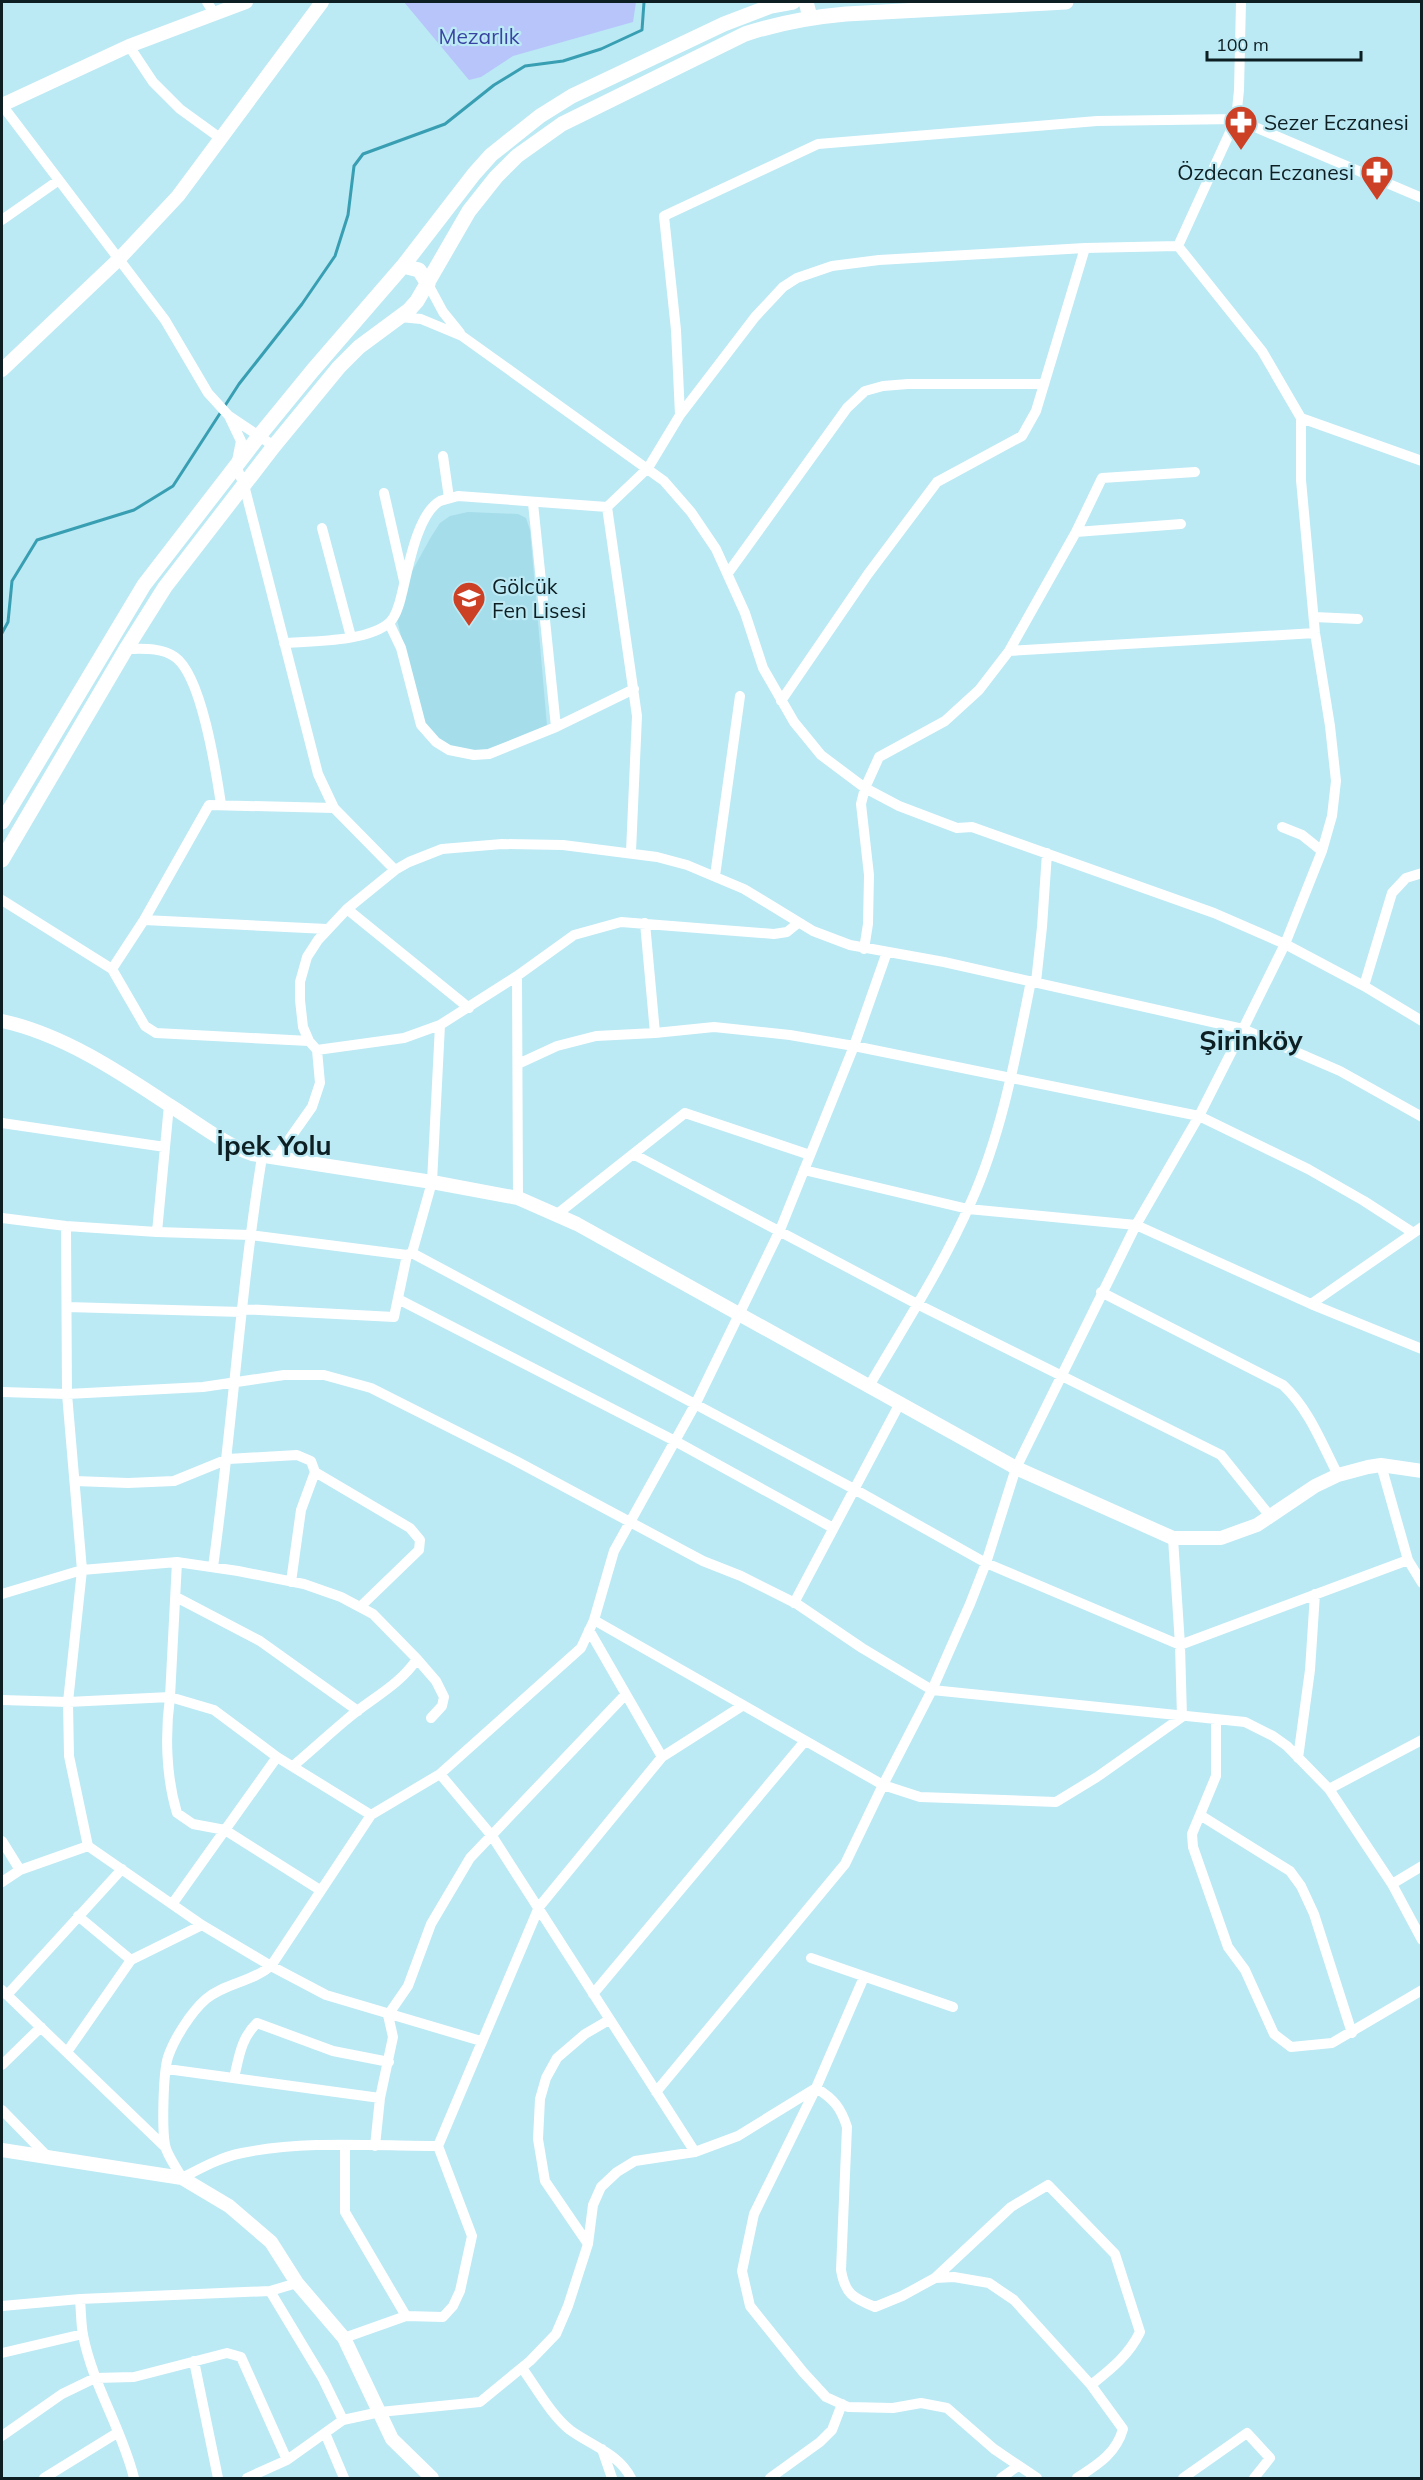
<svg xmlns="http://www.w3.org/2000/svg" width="1423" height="2480" font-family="Mulish,sans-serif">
<rect width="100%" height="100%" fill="#bbe9f4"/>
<path fill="#a5ddea" d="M468,512L518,514L526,518L530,530L547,726L492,748L480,751L465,750L442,743L427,726L421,714L397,620L411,573L431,537L440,523L450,516Z"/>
<path fill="#b7c5fa" d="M404,2H636L633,22L513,56L481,77L469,80Z"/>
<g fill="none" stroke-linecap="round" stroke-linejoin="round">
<path stroke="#389eb2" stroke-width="3" d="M2,633L8,622L12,581L37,540L134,510L173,486L239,384L302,304L335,256L348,215L354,166L363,154L445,124L494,85L525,66L563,61L601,49L642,30L644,2"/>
<path stroke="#fff" stroke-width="10" d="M207,2L214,13
M129,46L153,82L180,109L220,138
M2,105L165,320L208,393L229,416L274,446
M2,220L59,180
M1178,246L1236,119L1239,90L1241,2
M428,284L443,312L460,333
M400,317L421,319L462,336L664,481L691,512L716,549L745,613L763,668L794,722L821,755L865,788L899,806L957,828L972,827L1214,913L1285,944L1364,986L1422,1021
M680,415L676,330L664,216L818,144L1097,121L1236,119L1422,198
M229,416L241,441L236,466L244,485L318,774L334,808L395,870
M1301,418L1422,461
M443,456L449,498
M384,493L404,581
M533,503L556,727
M607,507L637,716L631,852
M322,528L351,637
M1076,532L1102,478L1195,472
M728,573L847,408L865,391L883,386L908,384H1043
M1314,617L1358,619
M389,623L401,648L421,725L436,742L449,750L474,755L489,754L556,727L634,689
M284,643C312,641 369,642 390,622C397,615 400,602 402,593C408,569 417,514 440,501C445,499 452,498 458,496L607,507L648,468L680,415L755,317L783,287L797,278L832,266L879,260L1085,248L1178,246L1262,351L1301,418V480L1315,633L1330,726L1336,781L1332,816L1322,851L1285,944L1243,1029L1199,1116L1136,1225L1016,1468L986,1563L970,1604L932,1690L883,1785L845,1864L656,2092
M126,649C142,649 161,647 175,657C202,676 216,771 221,804
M1009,651L1315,633
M781,701L868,574L937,482L1022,436L1036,411L1085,248
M1282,827L1302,835L1322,851
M715,876L740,696
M2,900L112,969L145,1026L156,1033L309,1041
M347,909L469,1008
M144,920L327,929
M645,923L655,1033
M864,949L868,924L869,875L861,804L865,788L879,757L945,721L979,690L1009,651L1076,532L1181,524
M112,969L144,920L209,805L334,808
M517,976L518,1198
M1036,982L1042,927L1047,853
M1364,986L1392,893L1406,878L1422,873
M317,1050L404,1038L440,1025L517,976L574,935L621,922L774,934L787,932L798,923
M518,1064L557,1046L596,1036L655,1033L714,1027L790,1035L854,1046L1199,1116L1308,1169L1364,1201L1412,1232
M2,1123L165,1147
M633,1154L917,1304L1221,1455L1270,1516
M276,1158L312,1107L320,1083L317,1050L309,1041L303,1027L300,1000V982L307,957L318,940L347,909L395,870L409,862L442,849L502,844L563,845L657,857L687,865L744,889L813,931L850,945L944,962L1243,1029L1340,1071L1422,1117
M804,1170L968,1209L1136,1225L1311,1304L1422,1349
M556,1215L685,1113L810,1155
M2,1218L66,1226L157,1232L250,1235L407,1255L412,1253L854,1489L986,1563L1180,1645L1408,1560
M66,1226L67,1394L82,1570L68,1702L69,1756L88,1846L202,1925L271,1966L326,1995L481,2041
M157,1232L169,1105
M412,1253L432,1182L440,1025
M1101,1292L1283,1385C1309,1409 1322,1444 1338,1475
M398,1299L675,1441L833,1528
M1311,1304L1422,1227
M67,1307L242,1312
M242,1309L394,1317L407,1255
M869,1386C904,1326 943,1266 971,1202C1002,1133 1016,1055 1031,981
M2,1392L67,1394L203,1387L284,1375H324L371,1388L516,1461L703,1561L741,1576L797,1604L862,1648L932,1690L1245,1722L1273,1736L1287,1746L1329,1789L1392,1884L1422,1940
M1381,1465L1408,1560L1422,1583
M75,1481L128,1483L174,1481L228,1459L297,1455L311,1461L315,1472L410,1528L420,1540L419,1550L360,1607
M177,1562L170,1697C165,1734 166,1777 177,1813L193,1824L225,1830L320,1890
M213,1567C232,1431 240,1293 262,1157
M291,1582L301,1510L315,1472
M2,1594L82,1570L177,1562L238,1571L304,1584L341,1597L373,1614L417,1659C399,1686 370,1699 346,1720C328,1735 311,1751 293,1766
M176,1597L260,1641L358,1711
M794,1603L900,1403
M594,1620L883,1785L920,1797L1056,1802L1097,1777L1182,1717L1180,1645L1173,1538
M589,1630L662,1757
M417,1659L436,1681L444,1697L442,1706L431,1718
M2,1700L68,1702L170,1697L214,1710L277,1757L371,1815
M1216,1720V1776L1192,1834L1193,1847L1228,1947L1245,1970L1274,2034L1291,2047L1332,2043L1422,1990
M1298,1758L1310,1670L1315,1594
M440,1774L492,1836L695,2152
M1329,1789L1422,1740
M1200,1815L1290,1871L1301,1886L1314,1914L1352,2033
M2,1841L20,1870
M2,1882L20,1870L88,1846
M1392,1884L1422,1866
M173,1903L277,1757
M78,1916L131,1960
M811,1958L953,2007
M864,1977L816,2088L754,2214L742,2271L750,2306L803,2372L826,2397L848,2407L893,2408L921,2403L947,2408L994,2449L1037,2478
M2,1990L165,2147
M593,1994L805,1741
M7,1995L122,1869
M67,2052L131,1960L202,1925
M2,2065L41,2027
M167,2069L380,2098
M234,2078C239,2057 241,2038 257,2023L333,2051L389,2062
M2,2110L47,2156
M345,2146V2212L406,2316
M375,2146L380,2098L393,2037L388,2015L408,1986L431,1924L470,1858L626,1694
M438,2146C374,2146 305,2140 242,2153C221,2157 201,2168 182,2178C177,2168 167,2156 165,2145C162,2129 163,2073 168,2057C174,2039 191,2012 206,1999C225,1983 252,1982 271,1966L371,1815L440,1774L581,1648L594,1620L614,1551L696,1403L780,1230L854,1046L887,952
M588,2244L545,2181L538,2139L540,2099L546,2078L557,2058L585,2034L609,2020
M935,2278L1011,2207L1048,2185L1115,2254L1140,2332C1129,2355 1111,2369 1091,2385
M270,2291L323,2379L343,2420
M80,2299C81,2311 81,2324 83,2335C93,2386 122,2429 134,2478
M2,2306L80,2299L270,2291L297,2283
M344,2338L406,2316L443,2317L453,2306L460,2291L472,2236L438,2146L539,1907L662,1757L742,1706
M2,2353L83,2334
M194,2361L218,2478
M522,2368C536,2387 551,2415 570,2430C592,2446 618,2453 631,2478
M325,2433L344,2478
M2,2436L62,2394L95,2378L134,2377L227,2353L241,2357L287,2460
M602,2449L612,2478
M44,2478L117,2433
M247,2478L287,2460L343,2420L380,2412L480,2402L530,2361L556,2334L568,2306L588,2244L593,2205L601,2187L617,2172L635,2161L695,2152L738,2136L816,2088C834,2099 841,2108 847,2127L841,2270C845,2294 853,2298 875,2307L902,2296L935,2278L954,2277L989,2283L1014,2300L1091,2385L1123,2429C1116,2454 1097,2465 1077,2478
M770,2478L820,2442L832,2430L842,2404
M1001,2478L1018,2466
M1183,2478L1247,2433L1270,2458L1254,2478"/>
<path stroke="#fff" stroke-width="14" d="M2,105L129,46L246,2
M2,370L119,259L178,196L322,2
M2,1021C62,1034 118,1071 169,1105C196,1122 222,1143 252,1154L432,1182L518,1198L577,1224L1016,1468L1173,1538H1221L1257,1525L1315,1486L1338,1475L1368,1467L1381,1465L1422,1471
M2,2150L182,2178L229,2206L271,2242L297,2283L344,2338L392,2439L432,2478"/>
<path stroke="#fff" stroke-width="15" d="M806,2L810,17
M403,266L419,270L428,284
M2,822L144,585L259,436L313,370L403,266L474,174L491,155L540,116L572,96L724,24L771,6L793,2
M2,860L126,649L165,587L274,446L339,367L359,347L409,310L417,301L469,211L496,177L517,156L562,124L745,34C779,23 811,17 846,14L1066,2"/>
</g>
<defs>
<symbol id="pharmacy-pin" viewBox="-11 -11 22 30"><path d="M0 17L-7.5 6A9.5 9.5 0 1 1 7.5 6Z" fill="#cc4125" stroke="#bbe9f4"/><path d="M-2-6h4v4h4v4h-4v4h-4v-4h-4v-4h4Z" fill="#fff"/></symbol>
<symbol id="school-pin" viewBox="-11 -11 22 30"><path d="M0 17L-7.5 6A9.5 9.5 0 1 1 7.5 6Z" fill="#cc4125" stroke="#bbe9f4"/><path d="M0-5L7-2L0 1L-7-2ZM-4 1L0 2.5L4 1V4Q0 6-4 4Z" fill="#fff"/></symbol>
</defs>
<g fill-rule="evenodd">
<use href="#pharmacy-pin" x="1222" y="103" width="38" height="52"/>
<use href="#pharmacy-pin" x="1358" y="153" width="38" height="52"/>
<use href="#school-pin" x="450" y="579" width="38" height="52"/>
</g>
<g text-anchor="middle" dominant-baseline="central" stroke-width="4.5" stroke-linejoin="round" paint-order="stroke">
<g font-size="21" fill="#3944a2" stroke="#bbe9f4">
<text x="479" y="36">Mezarlık</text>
</g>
<g font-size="21" fill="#0d1f23" stroke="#bbe9f4" text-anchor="start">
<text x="1264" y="122">Sezer Eczanesi</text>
<text x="1354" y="172" text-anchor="end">Özdecan Eczanesi</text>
<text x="492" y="586">Gölcük<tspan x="492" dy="24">Fen Lisesi</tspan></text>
</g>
<g font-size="27" font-weight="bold" fill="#0d1f23" stroke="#bbe9f4">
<text x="1251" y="1040">Şirinköy</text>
<text x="274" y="1145">İpek Yolu</text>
</g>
</g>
<rect width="1423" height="2480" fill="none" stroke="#0d1f23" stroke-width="6"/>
<path d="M1207 51v9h154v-9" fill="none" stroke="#0d1f23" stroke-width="3"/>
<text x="1216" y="51" font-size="18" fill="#0d1f23" stroke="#bbe9f4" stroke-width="4.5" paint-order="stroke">100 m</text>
</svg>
